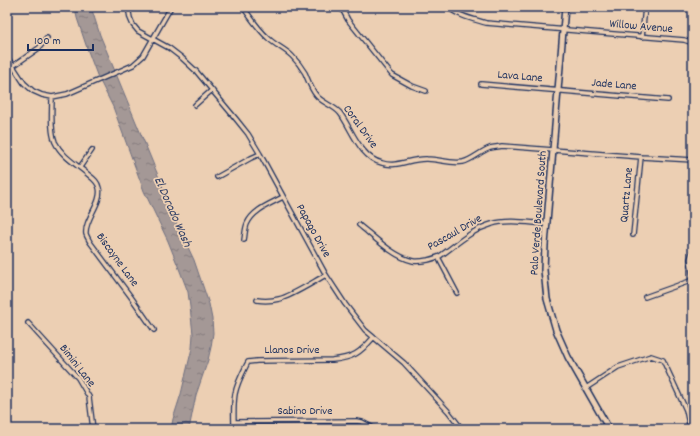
<svg xmlns="http://www.w3.org/2000/svg" width="700" height="436" font-family="Dekko,sans-serif">
<defs>
<pattern id="water-ripples" width="26" height="14" patternUnits="userSpaceOnUse"><rect width="26" height="14" fill="#a49896"/><path d="M2 4q2-2 4 0t4 0M15 11q2-2 4 0t4 0" fill="none" stroke="#857c7e"/></pattern>
</defs>
<rect width="100%" height="100%" fill="#eccfb3"/>
<filter id="ink" filterUnits="userSpaceOnUse"><feTurbulence type="fractalNoise" baseFrequency=".025" numOctaves="2"/><feDisplacementMap in="SourceGraphic" scale="8" xChannelSelector="R" yChannelSelector="G"/><feConvolveMatrix kernelMatrix="1 2 1 2 8 2 1 2 1" color-interpolation-filters="sRGB"/></filter>
<g filter="url(#ink)">
<path fill="url(#water-ripples)" stroke="#6d6e80" d="M75,7H91L100,35L162,185L169,207L194,260L209,304L212,319L213,333L211,347L208,360L196,395L189,429H171L173,419L181,394L192,348L193,334L190,307L188,292L180,271L168,241L144,191L113,107L97,75L88,51L77,18Z"/>
<g fill="none" stroke-linecap="round" stroke-linejoin="round">
<defs>
<path id="minor" d="M128,7L130,18L133,25L138,31L169,48L182,58L196,71L236,119L248,134L260,154L326,275L345,304L365,330L404,363L448,411L462,429
M243,7C251,18 258,29 268,38C275,45 285,49 292,56C297,61 302,68 305,73C308,80 311,89 316,95C322,103 333,105 340,113C352,129 360,158 382,163C397,168 411,158 427,159C439,159 450,164 463,162C472,160 481,151 490,148C494,147 498,147 502,146L641,157L693,160
M341,7L348,20L392,75L412,86L426,91
M448,7C458,16 473,19 486,23L684,40L693,43
M642,37L645,7
M7,57L24,83L33,91L42,95L52,97L67,94L133,65L143,56L171,7
M13,66L39,48L47,38
M481,84L668,100
M52,97C52,111 50,130 55,142C62,157 78,165 90,176C94,179 98,182 99,188C103,202 84,220 86,234C87,237 89,240 90,242L131,297L154,330
M195,105L212,90
M80,167L92,150
M217,177L251,158L260,154
M359,225C374,237 394,257 413,261C418,262 423,261 428,260C432,259 436,258 440,256C457,244 471,230 492,224C507,219 530,223 547,224
M633,235L641,157
M244,240C245,235 245,229 247,224C253,210 270,204 283,197
M693,249L690,259L693,278
M438,257L457,293
M645,297L693,280
M257,300C264,301 271,301 279,299C292,296 313,282 326,275
M28,323L78,378L89,397L93,429
M586,388L618,367L651,356L663,360L686,410L690,429
M234,422L356,421L362,422L375,429
M234,429C234,418 233,406 235,394C237,383 243,372 248,362L257,361L332,360C353,358 360,353 373,338"/>
<path id="secondary" d="M565,7L545,245L544,270L547,299L556,330L568,357L609,429"/>
</defs>
<use href="#minor" stroke="#1b2f5e" stroke-width="6"/>
<use href="#secondary" stroke="#1b2f5e" stroke-width="8"/>
<use href="#minor" stroke="#eccfb3" stroke-width="3.5"/>
<use href="#secondary" stroke="#eccfb3" stroke-width="5"/>
</g>
</g>
<g text-anchor="middle" dominant-baseline="central" stroke-width="3.5" stroke-linejoin="round" paint-order="stroke">
<g font-size="12" fill="#1b2f5e" stroke="#eccfb3">
<text transform="translate(641 27) rotate(5)">Willow Avenue</text>
<text transform="translate(520 77) rotate(5)">Lava Lane</text>
<text transform="translate(614 85) rotate(5)">Jade Lane</text>
<text transform="translate(360 127) rotate(54)">Coral Drive</text>
<text transform="translate(627 195) rotate(-85)">Quartz Lane</text>
<text transform="translate(539 213) rotate(-86)">Palo Verde Boulevard South</text>
<text transform="translate(313 231) rotate(61)">Papago Drive</text>
<text transform="translate(455 233) rotate(-30)">Pascaul Drive</text>
<text transform="translate(117 260) rotate(54)">Biscayne Lane</text>
<text x="292" y="350">Llanos Drive</text>
<text transform="translate(77 366) rotate(52)">Bimini Lane</text>
<text x="305" y="411">Sabino Drive</text>
</g>
<g font-size="13" font-style="italic" fill="#303f66" stroke="#eccfb3">
<text transform="translate(172 212) rotate(66)">El Dorado Wash</text>
</g>
</g>
<rect width="700" height="436" fill="none" stroke="#eccfb3" stroke-width="24"/>
<rect x="12" y="12" width="676" height="412" fill="none" stroke="#1b2f5e" stroke-width="1.5" filter="url(#ink)"/>
<path d="M28 44v6h65v-6" fill="none" stroke="#1b2f5e" stroke-width="2"/>
<text x="34" y="44" font-size="12" fill="#1b2f5e" stroke="#eccfb3" stroke-width="3" paint-order="stroke">100 m</text>
</svg>
